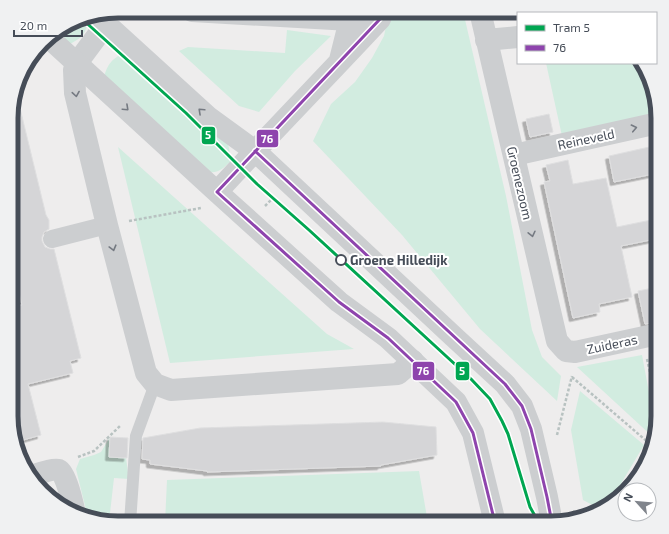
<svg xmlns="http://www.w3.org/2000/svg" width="669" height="534" font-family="'Exo 2',sans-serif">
<defs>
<filter id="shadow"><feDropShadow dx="-3.5" dy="3.5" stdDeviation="0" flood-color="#0004"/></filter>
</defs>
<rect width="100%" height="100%" fill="#eeeded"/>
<path fill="#d2ece0" d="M389,11H463L506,196L532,330L542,357L561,376L557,401L480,329L402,235L313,141L331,104L355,82L372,58L384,36Z
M88,16L90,17C84,36 84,37 66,46L53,34L83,17Z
M287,30L331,36L295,71L259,112L239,106L179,51L188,47L285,53Z
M126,51L226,140C230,148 230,154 230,162C220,171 217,174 204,171L103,79C109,62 110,61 126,51Z
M546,63H640L650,77L657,114L562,136Z
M118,147L327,334L354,349L170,363Z
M642,355L656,430L654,438L577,367Z
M580,391L644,445L610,502L600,509L583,500L571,430Z
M110,437L109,457L126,458L129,479L114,478L109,522L88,518L76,469L80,459L94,455L101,452Z
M419,471L428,523H165L167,480Z"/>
<path fill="#d5d5d7" stroke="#dfdfe0" filter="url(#shadow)" d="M19,104L46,215L49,220V229L44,232L42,237V241L45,247L50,249H54L81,358L70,361L73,373L28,384L41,435L16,442L11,424L12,307L22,305L14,271L12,268V105Z
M549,114L553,132L530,137L526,119Z
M658,145V173L614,182L609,156Z
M568,160L573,184L606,178L617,227L651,220L655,239L621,246L632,297L599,304L600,312L573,318L544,182L550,181L546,165Z
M658,287V322L645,324L638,291Z
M383,422L436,427L437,455L381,465V466L207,472V471L150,464V460L142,459L143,438L200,428Z
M110,437L128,438L127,458L109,457Z"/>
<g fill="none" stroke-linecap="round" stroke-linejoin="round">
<path stroke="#b8c2c1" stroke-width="2.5" stroke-dasharray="3 2" stroke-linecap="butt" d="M128,12L150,11
M265,206L273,198
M129,221L201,208
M647,359L658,410
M572,377L650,444L622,494
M557,435L572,376
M78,457L94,451L120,426
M573,511L583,517"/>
<path stroke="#ccced0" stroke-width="12" d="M130,523L136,436L155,384"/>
<path stroke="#ccced0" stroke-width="18" d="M52,239L107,225"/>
<path stroke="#ccced0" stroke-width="22" d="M192,11L350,20L368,27
M480,11L557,341L566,351L575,352L658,334
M106,24L77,63L74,70L75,93L107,225L146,373L155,384L171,390L398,374L413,361
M486,40L518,37
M514,155L658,123
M31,476C38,474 53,468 59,470C66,473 73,505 75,514"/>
<path stroke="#ccced0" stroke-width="22" d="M96,15L208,117L255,151L454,337L505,384L522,406L531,429L547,497L552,523
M48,37L217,192L339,302L388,338L456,402L473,433L495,523
M340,60L350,20L351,11
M217,192C270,134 326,77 380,19L383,11"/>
<defs>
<path id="bus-1" d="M383,11L380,19L217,192L339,302L388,338L456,402L473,433L495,523
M255,151L505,384L522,406L531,429L547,497L552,523"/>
</defs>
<use href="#bus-1" stroke="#fff" stroke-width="6"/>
<use href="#bus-1" stroke="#8e44ad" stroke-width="3"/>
<defs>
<path id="tram-1" d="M81,18L186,113L257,184L309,230L471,379L490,399L502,421L508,434L530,507L539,523"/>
</defs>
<use href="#tram-1" stroke="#fff" stroke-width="6"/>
<use href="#tram-1" stroke="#00a651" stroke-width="3"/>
</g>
<defs><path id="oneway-chevron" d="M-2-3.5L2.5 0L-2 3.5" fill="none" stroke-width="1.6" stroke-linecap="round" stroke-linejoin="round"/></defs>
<g stroke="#757a82">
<use href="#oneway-chevron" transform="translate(76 94) rotate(81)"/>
<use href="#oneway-chevron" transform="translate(126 108) rotate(43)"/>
<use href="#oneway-chevron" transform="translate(201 111) rotate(-137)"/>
<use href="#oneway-chevron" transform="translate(634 128) rotate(-12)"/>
<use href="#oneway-chevron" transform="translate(532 234) rotate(77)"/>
<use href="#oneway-chevron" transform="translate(113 248) rotate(75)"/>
</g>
<circle fill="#fff" stroke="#464d58" stroke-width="2" cx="341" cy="260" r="5"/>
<g text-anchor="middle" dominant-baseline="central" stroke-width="4" stroke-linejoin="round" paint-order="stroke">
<g font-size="13" fill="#464d58" stroke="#fff">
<text transform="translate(586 139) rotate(-12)">Reineveld</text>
<text transform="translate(520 183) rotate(77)">Groenezoom</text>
<text transform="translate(612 344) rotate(-12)">Zuideras</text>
</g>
<g font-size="13" font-weight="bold" fill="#464d58" stroke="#fff" text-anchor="start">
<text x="350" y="260">Groene Hilledijk</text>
</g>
</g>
<path d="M0 0H669V534H0ZM118 18H551A100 100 0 0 1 651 118V416A100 100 0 0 1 551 516H118A100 100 0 0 1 18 416V118A100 100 0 0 1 118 18Z" fill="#f0f1f2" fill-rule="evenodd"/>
<path fill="none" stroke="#464d58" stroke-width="5" d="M118 18H551A100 100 0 0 1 651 118V416A100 100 0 0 1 551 516H118A100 100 0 0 1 18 416V118A100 100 0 0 1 118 18Z"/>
<g stroke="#fff" stroke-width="1.5">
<rect x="201" y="126" width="15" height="19" rx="4" fill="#00a651"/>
<rect x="256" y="129" width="23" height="19" rx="4" fill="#8e44ad"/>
<rect x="412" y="361" width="23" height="20" rx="4" fill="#8e44ad"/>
<rect x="455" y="361" width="15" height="20" rx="4" fill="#00a651"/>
</g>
<g font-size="11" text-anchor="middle" font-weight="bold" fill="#fff">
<text x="208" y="139">5</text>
<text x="267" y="143">76</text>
<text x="423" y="375">76</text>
<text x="462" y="375">5</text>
</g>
<rect x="517" y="12" width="140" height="52" fill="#ffffff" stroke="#b5b8bc"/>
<rect x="525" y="25" width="20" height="6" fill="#00a651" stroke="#b5b8bc"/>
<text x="553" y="32" font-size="12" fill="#464d58">Tram 5</text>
<rect x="525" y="45" width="20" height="6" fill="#8e44ad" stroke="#b5b8bc"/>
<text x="553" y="52" font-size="12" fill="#464d58">76</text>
<g transform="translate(637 502) rotate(297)"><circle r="19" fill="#ffffff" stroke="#b5b8bc"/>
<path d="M0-3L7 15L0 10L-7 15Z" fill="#81858c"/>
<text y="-6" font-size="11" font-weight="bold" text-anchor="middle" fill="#464d58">N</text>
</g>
<path d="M14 30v6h68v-6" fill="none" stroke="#464d58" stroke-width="2"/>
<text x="20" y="30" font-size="12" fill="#464d58" stroke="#ffffff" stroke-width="3" paint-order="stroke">20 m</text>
</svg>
